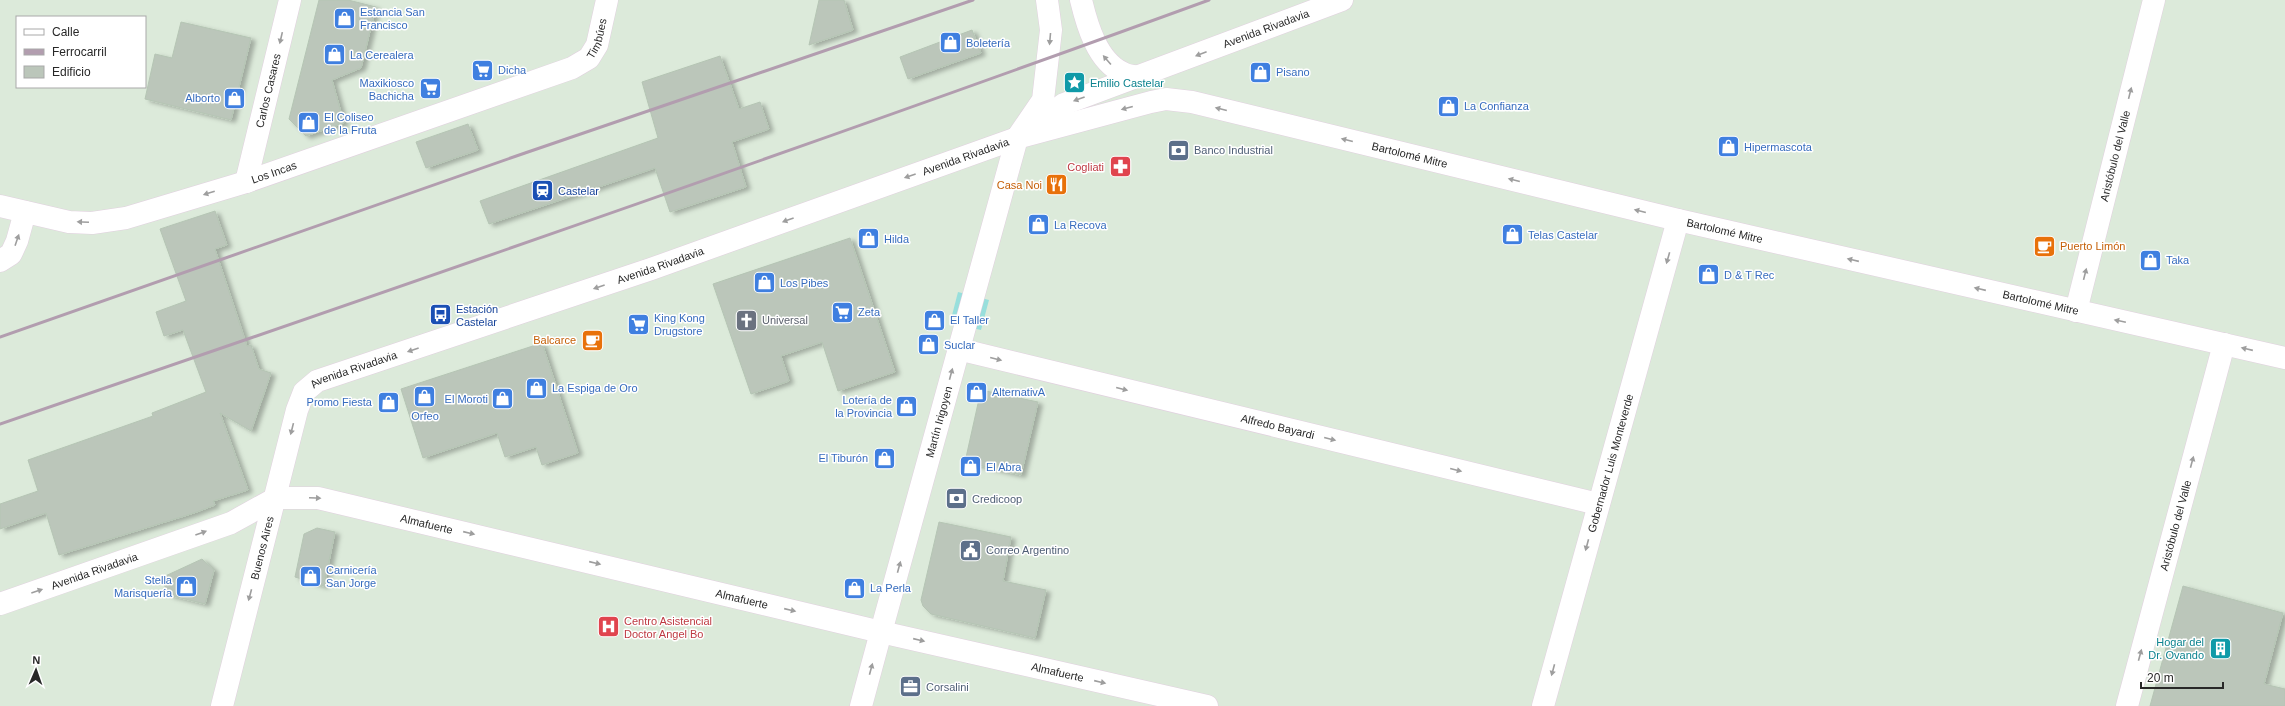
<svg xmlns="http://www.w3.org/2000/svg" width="2285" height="706" font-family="Arial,sans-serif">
<defs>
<filter id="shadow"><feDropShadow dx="4.5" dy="2.5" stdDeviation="2" flood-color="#0004"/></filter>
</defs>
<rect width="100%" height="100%" fill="#dceada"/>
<path fill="#98dfdc" d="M958,292L989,300L981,330L950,323Z"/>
<path fill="#bbc6ba" stroke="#b5c5b4" filter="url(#shadow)" d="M319,0H348L376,7L361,68L332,80L344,123L306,136L289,119Z
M819,0H844L853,30L809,45Z
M181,22L251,38L231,120L145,99L155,54L172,58Z
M972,30L981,53L908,79L900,57Z
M720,56L739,109L760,102L769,129L732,142L746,187L670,212L655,168L489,224L480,201L658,138L642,82Z
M468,124L478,150L426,168L416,142Z
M215,211L227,245L215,249L247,346L251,345L259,369L271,373L251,431L220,413L248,490L213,501L215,505L194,513L59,555L46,513L0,529V504L38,491L28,460L153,416L152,413L206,392L183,330L164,336L156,312L186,301L160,229Z
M850,238L895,372L838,391L822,342L781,356L789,381L751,394L713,284Z
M542,343L578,453L542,465L536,447L505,457L497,433L423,458L401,389Z
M981,390L1038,402L1021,475L965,462Z
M939,522L1011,537L1003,581L1046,590L1035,638L931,614L923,606L921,600Z
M317,528L335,532L324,586L295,577L304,534Z
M202,559L214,570L205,604L169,595L161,578Z
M2183,586L2283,613L2264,684L2285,689V706H2150Z"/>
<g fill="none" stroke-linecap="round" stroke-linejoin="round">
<defs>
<g id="street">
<path id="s1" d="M246,182L290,0"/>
<path id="s2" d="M0,206L69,222L92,223L126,218L246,182L572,68L589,58L597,45L607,0"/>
<path d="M0,261L11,254L17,241L25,212"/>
<path id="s3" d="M2076,311L2154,0"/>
<path id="s4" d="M958,349L1598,504"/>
<path id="s5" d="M0,604L231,523L276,498H318L881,632L1207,706"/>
<path id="s6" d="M881,632L1017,138L1064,104L1342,0"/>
<path id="s7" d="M1543,706L1678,220"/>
<path id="s8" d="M2127,706L2224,344"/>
</g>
<g id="secondary">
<path d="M1081,0C1087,25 1097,61 1123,73C1128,76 1135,76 1141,77"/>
<path d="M1017,138L1043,100L1051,30L1047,0"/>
<path id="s9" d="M222,706L297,410L304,392L317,381L651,269L1017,138L1151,102L1166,99L1192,102L1678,220L2285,358"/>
<path d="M861,706L881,632"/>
</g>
</defs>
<use href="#street" stroke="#e1d0df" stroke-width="23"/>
<use href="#secondary" stroke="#e1d0df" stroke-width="23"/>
<use href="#street" stroke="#fff" stroke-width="22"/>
<use href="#secondary" stroke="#fff" stroke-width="22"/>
<path stroke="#b29daf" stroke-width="3" d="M0,337L525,153L973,0
M0,424C404,286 808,146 1209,0"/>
</g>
<defs><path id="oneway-solid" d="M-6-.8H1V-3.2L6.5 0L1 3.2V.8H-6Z"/></defs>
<g fill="#9e9e9e">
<use href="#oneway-solid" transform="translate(281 38) rotate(103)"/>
<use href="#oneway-solid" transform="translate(1050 39) rotate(95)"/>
<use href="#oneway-solid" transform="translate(1201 54) rotate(159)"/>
<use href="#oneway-solid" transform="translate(1107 60) rotate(-131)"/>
<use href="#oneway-solid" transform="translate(2130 93) rotate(-76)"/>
<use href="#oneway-solid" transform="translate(1079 99) rotate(160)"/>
<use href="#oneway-solid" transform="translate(1127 108) rotate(165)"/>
<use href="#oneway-solid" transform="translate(1221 109) rotate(-166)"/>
<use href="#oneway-solid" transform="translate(1347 140) rotate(-166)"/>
<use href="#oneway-solid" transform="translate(910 176) rotate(161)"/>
<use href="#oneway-solid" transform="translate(1514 180) rotate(-166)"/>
<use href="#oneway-solid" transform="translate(209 193) rotate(163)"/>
<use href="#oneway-solid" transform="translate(1640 211) rotate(-166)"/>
<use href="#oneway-solid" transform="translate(788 220) rotate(160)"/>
<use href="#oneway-solid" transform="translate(83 222) rotate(-178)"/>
<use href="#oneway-solid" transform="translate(17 240) rotate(-71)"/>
<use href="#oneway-solid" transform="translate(1668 258) rotate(106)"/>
<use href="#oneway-solid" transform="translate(1853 260) rotate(-167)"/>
<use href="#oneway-solid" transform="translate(2085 274) rotate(-76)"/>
<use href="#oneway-solid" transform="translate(599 287) rotate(161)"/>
<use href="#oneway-solid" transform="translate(1980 289) rotate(-167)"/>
<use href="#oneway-solid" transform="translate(2120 321) rotate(-168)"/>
<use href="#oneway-solid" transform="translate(2247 349) rotate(-167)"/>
<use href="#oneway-solid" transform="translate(413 350) rotate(161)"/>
<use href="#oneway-solid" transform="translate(996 359) rotate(14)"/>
<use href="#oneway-solid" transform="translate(951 374) rotate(-75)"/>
<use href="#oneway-solid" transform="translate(1122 389) rotate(14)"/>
<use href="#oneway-solid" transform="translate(292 429) rotate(104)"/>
<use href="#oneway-solid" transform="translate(1330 439) rotate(14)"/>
<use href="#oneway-solid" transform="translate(2192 462) rotate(-75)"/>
<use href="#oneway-solid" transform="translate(1456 470) rotate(14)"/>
<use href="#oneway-solid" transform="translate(315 498) rotate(3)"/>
<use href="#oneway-solid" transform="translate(201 533) rotate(-20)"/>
<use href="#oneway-solid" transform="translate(469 533) rotate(13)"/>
<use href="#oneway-solid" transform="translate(1587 545) rotate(105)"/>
<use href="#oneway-solid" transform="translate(595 563) rotate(13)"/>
<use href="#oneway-solid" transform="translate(899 567) rotate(-75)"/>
<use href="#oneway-solid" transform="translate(37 591) rotate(-19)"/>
<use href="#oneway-solid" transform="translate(250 595) rotate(105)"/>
<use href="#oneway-solid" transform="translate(790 610) rotate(13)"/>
<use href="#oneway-solid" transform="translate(919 640) rotate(13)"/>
<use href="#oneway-solid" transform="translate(2140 655) rotate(-75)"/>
<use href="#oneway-solid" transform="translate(871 669) rotate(-75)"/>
<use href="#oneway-solid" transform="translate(1553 670) rotate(105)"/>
<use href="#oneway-solid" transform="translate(1100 682) rotate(13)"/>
</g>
<defs>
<symbol id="shop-square" viewBox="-11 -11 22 22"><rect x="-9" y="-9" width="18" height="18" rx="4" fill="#3f7fe0" stroke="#fff"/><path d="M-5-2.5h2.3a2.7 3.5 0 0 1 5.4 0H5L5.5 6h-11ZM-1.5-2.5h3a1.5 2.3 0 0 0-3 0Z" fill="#fff"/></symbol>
<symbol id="supermarket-square" viewBox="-11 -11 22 22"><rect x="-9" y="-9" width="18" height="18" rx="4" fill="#3f7fe0" stroke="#fff"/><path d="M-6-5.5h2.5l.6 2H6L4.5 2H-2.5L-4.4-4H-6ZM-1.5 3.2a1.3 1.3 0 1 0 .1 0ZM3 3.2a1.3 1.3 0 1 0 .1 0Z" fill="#fff"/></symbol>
<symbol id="sight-square" viewBox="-11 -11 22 22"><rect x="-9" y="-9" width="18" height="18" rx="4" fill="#0f9aa8" stroke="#fff"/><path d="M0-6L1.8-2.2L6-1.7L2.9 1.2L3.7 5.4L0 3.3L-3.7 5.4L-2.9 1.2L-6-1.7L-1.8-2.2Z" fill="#fff"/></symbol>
<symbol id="bank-square" viewBox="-11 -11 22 22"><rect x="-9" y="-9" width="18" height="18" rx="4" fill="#5c6f8a" stroke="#fff"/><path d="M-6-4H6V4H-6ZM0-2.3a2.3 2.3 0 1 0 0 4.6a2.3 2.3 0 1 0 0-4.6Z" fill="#fff"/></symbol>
<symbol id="pharmacy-square" viewBox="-11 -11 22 22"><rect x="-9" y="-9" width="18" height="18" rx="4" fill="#e0444e" stroke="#fff"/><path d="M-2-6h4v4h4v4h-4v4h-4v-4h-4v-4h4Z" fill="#fff"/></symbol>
<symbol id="restaurant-square" viewBox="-11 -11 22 22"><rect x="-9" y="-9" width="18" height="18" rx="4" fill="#e8710a" stroke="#fff"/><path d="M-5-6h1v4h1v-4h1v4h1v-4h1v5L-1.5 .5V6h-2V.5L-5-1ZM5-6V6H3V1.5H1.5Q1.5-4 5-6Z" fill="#fff"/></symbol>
<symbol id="station-square" viewBox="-11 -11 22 22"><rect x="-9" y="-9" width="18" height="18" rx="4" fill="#1a4fb4" stroke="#fff"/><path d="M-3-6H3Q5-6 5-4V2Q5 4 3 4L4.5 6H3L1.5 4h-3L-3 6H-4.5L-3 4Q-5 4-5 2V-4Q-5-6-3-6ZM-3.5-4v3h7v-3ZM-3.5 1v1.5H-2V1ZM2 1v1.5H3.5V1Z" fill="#fff"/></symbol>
<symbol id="cafe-square" viewBox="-11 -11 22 22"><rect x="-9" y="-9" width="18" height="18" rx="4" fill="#e8710a" stroke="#fff"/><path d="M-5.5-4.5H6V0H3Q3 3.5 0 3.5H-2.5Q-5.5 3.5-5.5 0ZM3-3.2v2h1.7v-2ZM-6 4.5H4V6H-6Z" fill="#fff"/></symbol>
<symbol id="bus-square" viewBox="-11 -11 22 22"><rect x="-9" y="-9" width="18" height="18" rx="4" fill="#1a4fb4" stroke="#fff"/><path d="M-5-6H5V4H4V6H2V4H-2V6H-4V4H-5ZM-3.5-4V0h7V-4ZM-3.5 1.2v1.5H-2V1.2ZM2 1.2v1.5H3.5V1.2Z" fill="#fff"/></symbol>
<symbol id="church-square" viewBox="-11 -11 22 22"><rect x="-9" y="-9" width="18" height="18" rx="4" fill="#6b7280" stroke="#fff"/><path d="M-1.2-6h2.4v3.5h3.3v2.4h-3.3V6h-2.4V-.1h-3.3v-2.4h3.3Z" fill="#fff"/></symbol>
<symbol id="civic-square" viewBox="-11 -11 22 22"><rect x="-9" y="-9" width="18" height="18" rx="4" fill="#5c6f8a" stroke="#fff"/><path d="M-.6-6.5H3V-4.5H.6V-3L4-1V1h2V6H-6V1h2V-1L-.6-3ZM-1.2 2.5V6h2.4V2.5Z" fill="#fff"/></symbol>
<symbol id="hospital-square" viewBox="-11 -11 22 22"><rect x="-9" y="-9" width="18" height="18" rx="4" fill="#e0444e" stroke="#fff"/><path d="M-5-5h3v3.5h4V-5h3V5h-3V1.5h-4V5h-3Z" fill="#fff"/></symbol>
<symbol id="building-square" viewBox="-11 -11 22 22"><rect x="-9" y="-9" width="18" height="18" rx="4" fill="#0f9aa8" stroke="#fff"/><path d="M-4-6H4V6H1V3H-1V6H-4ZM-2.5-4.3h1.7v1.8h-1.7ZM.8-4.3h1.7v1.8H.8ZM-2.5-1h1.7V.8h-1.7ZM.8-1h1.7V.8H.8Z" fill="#fff"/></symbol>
<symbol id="office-square" viewBox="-11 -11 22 22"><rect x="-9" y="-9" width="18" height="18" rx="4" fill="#5c6f8a" stroke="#fff"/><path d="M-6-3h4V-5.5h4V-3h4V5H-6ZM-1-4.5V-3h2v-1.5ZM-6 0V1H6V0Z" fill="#fff"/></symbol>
</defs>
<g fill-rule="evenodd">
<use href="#shop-square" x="332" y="6" width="25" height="25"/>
<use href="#shop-square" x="938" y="30" width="25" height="25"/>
<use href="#shop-square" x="322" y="42" width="25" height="25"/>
<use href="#supermarket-square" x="470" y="58" width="25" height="25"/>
<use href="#shop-square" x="1248" y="60" width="25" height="25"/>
<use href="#sight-square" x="1062" y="70" width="25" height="25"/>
<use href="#supermarket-square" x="418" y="76" width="25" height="25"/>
<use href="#shop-square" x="222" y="86" width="25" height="25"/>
<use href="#shop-square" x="1436" y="94" width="25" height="25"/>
<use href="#shop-square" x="296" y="110" width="25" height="25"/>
<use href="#shop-square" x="1716" y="134" width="25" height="25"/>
<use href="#bank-square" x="1166" y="138" width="25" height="25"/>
<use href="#pharmacy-square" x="1108" y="154" width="25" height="25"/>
<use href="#restaurant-square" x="1044" y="172" width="25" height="25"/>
<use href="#station-square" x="530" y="178" width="25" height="25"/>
<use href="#shop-square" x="1026" y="212" width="25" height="25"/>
<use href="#shop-square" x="1500" y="222" width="25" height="25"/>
<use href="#shop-square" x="856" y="226" width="25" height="25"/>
<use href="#cafe-square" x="2032" y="234" width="25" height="25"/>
<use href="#shop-square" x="2138" y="248" width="25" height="25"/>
<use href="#shop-square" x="1696" y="262" width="25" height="25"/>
<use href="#shop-square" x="752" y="270" width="25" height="25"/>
<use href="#supermarket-square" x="830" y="300" width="25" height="25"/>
<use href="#bus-square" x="428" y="302" width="25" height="25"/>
<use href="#church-square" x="734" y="308" width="25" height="25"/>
<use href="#shop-square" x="922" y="308" width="25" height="25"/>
<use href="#supermarket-square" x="626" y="312" width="25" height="25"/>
<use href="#cafe-square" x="580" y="328" width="25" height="25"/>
<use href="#shop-square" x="916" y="332" width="25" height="25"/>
<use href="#shop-square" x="524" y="376" width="25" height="25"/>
<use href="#shop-square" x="964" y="380" width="25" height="25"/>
<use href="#shop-square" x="412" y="384" width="25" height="25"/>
<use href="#shop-square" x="490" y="386" width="25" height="25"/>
<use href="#shop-square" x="376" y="390" width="25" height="25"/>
<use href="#shop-square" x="894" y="394" width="25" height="25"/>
<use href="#shop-square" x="872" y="446" width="25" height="25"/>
<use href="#shop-square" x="958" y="454" width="25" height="25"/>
<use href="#bank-square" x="944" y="486" width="25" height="25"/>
<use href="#civic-square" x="958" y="538" width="25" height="25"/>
<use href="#shop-square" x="298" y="564" width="25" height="25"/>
<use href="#shop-square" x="174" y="574" width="25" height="25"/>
<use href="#shop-square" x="842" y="576" width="25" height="25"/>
<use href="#hospital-square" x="596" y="614" width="25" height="25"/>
<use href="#building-square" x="2208" y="636" width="25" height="25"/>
<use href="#office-square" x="898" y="674" width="25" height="25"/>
</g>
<g text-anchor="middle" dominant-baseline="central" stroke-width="3" stroke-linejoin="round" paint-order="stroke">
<g font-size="11" fill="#366cbe" stroke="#fff" text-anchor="start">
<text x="360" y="12">Estancia San<tspan x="360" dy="13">Francisco</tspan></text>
<text x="966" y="43">Boletería</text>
<text x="350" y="55">La Cerealera</text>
<text x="498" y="70">Dicha</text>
<text x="1276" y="72">Pisano</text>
<text x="414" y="83" text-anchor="end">Maxikiosco<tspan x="414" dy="13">Bachicha</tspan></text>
<text x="220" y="98" text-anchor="end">Alborto</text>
<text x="1464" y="106">La Confianza</text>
<text x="324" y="117">El Coliseo<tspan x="324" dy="13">de la Fruta</tspan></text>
<text x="1744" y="147">Hipermascota</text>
<text x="1054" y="225">La Recova</text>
<text x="1528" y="235">Telas Castelar</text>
<text x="884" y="239">Hilda</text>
<text x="2166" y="260">Taka</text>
<text x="1724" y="275">D &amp; T Rec</text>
<text x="780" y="283">Los Pibes</text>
<text x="858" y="312">Zeta</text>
<text x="654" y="318">King Kong<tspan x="654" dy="13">Drugstore</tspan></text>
<text x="950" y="320">El Taller</text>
<text x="944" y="345">Suclar</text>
<text x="552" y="388">La Espiga de Oro</text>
<text x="992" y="392">AlternativA</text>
<text x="488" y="399" text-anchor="end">El Moroti</text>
<text x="892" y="400" text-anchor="end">Lotería de<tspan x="892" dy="13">la Provincia</tspan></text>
<text x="372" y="402" text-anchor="end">Promo Fiesta</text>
<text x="425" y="416" text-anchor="middle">Orfeo</text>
<text x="868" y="458" text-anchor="end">El Tiburón</text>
<text x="986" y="467">El Abra</text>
<text x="326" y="570">Carnicería<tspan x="326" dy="13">San Jorge</tspan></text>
<text x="172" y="580" text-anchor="end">Stella<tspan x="172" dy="13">Marisquería</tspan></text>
<text x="870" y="588">La Perla</text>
</g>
<g font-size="11" fill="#282828" stroke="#fff">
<text stroke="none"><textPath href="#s6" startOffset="786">Avenida Rivadavia</textPath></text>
<text stroke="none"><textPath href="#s2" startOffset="640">Timbúes</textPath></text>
<text stroke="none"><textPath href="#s1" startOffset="94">Carlos Casares</textPath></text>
<text stroke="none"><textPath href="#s9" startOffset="1487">Bartolomé Mitre</textPath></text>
<text stroke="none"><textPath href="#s9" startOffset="1028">Avenida Rivadavia</textPath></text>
<text stroke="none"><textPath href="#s3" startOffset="160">Aristóbulo del Valle</textPath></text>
<text stroke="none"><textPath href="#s2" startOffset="283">Los Incas</textPath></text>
<text stroke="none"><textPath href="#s9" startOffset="1811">Bartolomé Mitre</textPath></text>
<text stroke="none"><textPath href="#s9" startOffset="704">Avenida Rivadavia</textPath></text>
<text stroke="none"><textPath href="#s9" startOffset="2135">Bartolomé Mitre</textPath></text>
<text stroke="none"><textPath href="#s9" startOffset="380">Avenida Rivadavia</textPath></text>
<text stroke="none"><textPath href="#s6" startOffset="218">Martín Irigoyen</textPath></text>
<text stroke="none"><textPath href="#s4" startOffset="329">Alfredo Bayardi</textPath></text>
<text stroke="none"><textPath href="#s7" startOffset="252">Gobernador Luis Monteverde</textPath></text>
<text stroke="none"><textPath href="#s5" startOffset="450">Almafuerte</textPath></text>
<text stroke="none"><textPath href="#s8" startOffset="187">Aristóbulo del Valle</textPath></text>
<text stroke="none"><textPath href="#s9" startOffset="163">Buenos Aires</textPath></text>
<text stroke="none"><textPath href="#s5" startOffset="100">Avenida Rivadavia</textPath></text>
<text stroke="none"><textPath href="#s5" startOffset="774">Almafuerte</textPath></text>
<text stroke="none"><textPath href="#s5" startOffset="1098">Almafuerte</textPath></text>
</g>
<g font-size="11" fill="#0d838f" stroke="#fff" text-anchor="start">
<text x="1090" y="83">Emilio Castelar</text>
<text x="2204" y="642" text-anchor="end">Hogar del<tspan x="2204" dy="13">Dr. Ovando</tspan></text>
</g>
<g font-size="11" fill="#4e5e75" stroke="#fff" text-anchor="start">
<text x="1194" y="150">Banco Industrial</text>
<text x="972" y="499">Credicoop</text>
<text x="986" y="550">Correo Argentino</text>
<text x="926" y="687">Corsalini</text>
</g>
<g font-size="11" fill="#be3a42" stroke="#fff" text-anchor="end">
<text x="1104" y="167">Cogliati</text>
<text x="624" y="621" text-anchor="start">Centro Asistencial<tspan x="624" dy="13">Doctor Angel Bo</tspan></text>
</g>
<g font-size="11" fill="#c56008" stroke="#fff" text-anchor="end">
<text x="1042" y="185">Casa Noi</text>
<text x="2060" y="246" text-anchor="start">Puerto Limón</text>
<text x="576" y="340">Balcarce</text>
</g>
<g font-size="11" fill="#164399" stroke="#fff" text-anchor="start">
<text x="558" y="191">Castelar</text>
<text x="456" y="309">Estación<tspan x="456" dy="13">Castelar</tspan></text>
</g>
<g font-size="11" fill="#5b616d" stroke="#fff" text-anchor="start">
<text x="762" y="320">Universal</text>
</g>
</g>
<rect x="16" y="16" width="130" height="72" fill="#ffffff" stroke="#a9a9a9"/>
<rect x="24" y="29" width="20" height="6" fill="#ffffff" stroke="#a9a9a9"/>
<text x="52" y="36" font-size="12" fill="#282828">Calle</text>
<rect x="24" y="49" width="20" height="6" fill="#b29daf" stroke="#a9a9a9"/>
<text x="52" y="56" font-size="12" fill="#282828">Ferrocarril</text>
<rect x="24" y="66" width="20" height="12" fill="#bbc6ba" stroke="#a9a9a9"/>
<text x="52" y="76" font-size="12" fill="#282828">Edificio</text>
<g transform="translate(36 670) rotate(2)" stroke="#ffffff" stroke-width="3" paint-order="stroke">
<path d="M0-3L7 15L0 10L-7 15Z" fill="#282828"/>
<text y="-6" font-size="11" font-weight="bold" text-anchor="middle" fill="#282828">N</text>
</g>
<path d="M2141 682v6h82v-6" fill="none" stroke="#282828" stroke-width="2"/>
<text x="2147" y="682" font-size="12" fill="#282828" stroke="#ffffff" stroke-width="3" paint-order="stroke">20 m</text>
</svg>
